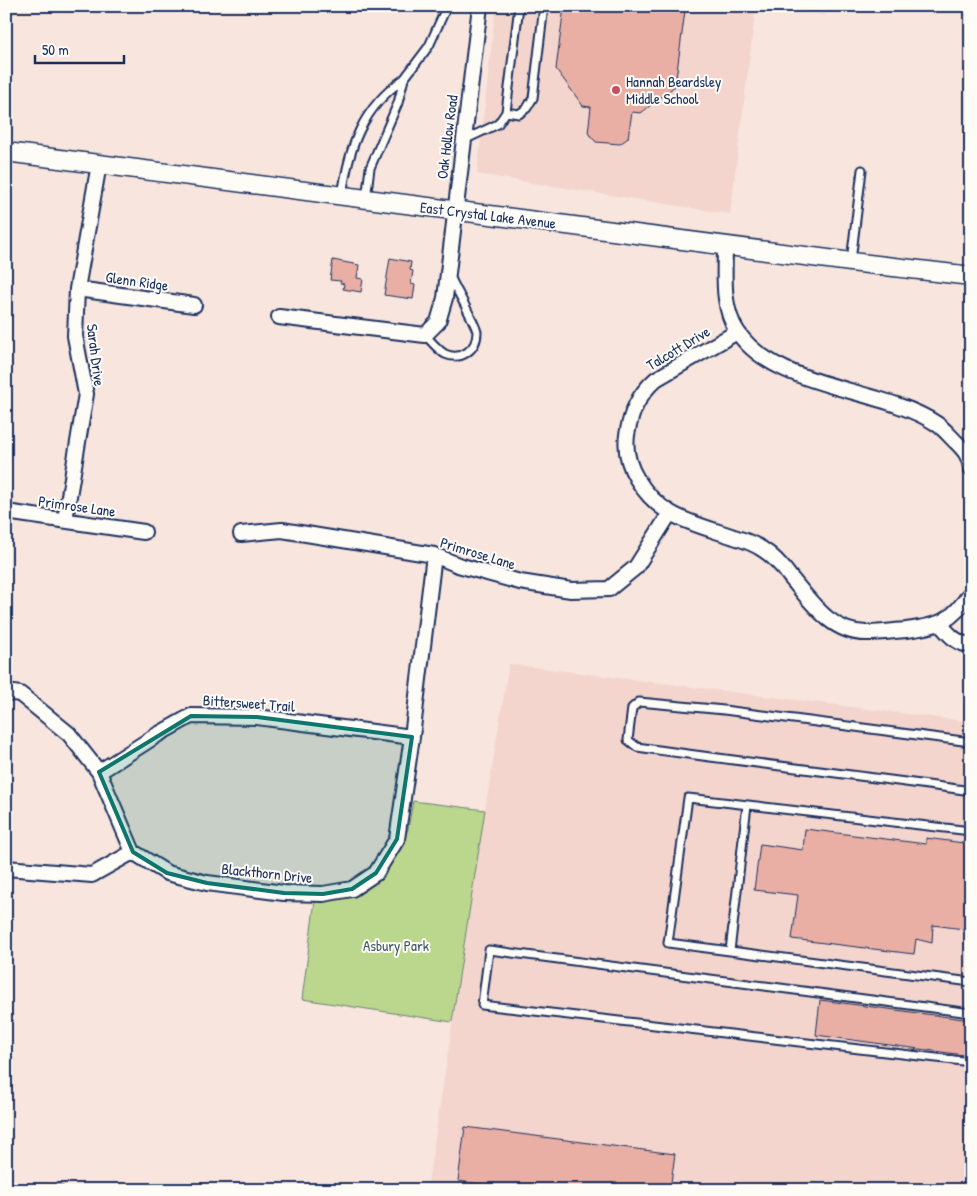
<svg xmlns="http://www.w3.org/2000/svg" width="977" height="1196" font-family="'Patrick Hand',sans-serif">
<rect width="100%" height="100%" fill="#f7e5de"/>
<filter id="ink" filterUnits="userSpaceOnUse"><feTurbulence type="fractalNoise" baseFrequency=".02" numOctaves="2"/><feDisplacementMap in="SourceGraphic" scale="10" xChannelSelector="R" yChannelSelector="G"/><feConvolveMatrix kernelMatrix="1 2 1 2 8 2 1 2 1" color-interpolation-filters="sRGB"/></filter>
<g filter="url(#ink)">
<path fill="#f3d5cd" d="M496,6H756L730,214L477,174Z
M760,6H826L825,15Z
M509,664L971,722V1190H427L485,810Z"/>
<path fill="#bbd68d" stroke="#6b8276" d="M413,801L485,810L452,1022L302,999L315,900L354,892L399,848L408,829Z"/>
<path fill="#e9afa5" stroke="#1b2f5e" d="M564,6H674V9L685,11L675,86L641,113L632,112L628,138L620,144L596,142L588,133L591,107L583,106L556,69Z
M390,258L411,262L410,270L413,271L411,284L415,285L413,299L384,295Z
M333,260L359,265L357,278L363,279L361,292L343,289L344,284L340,283L341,281L330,280Z
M805,829L926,844V838L971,844V930L933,925L932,943L916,939L914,954L792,939L798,895L754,890L760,844L803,850Z
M820,1000L971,1020V1056L816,1035Z
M465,1127L675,1154L670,1190H525L458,1181Z"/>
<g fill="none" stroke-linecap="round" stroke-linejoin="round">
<defs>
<path id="service" d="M404,79L429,46L447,6
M506,112L519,114L527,108L533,98L544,6
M464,140L498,124L506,112L519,6
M342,196C349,147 362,108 404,79L398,103L370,168L366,199
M851,261L862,170
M425,335C431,341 438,350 445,354C461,361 477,350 477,332C476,324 454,286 450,276
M971,742L724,710L639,702L632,708L628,740L637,747C748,763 860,775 971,791
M971,831L688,798L668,943L971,982
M730,951L747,805
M971,1013L489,950L482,1005L971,1062
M54,1190H60"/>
<path id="minor" d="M725,245C725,274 721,306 737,331C774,389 882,387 937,424C943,428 949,435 954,440C964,450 968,453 971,468
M77,289L194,305
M279,317L425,335L438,322L445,298L480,6
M737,332L656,379C638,395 631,412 627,435C625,450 629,466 637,479C660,518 693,523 734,537C744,540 753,543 762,549C774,556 783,567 791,578C812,603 832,634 868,633C880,633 893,631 906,630C939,626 952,622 971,592
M6,512L144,532
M65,520L86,394L75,336L77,289L99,164
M241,534L282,530L434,555L458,565L520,582L571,590L609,589L636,567L670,513
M940,624C949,634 956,644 971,645
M6,692L20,694L69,734L99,772L133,852L167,873L207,883L284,893L323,894L352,889L376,873L397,839L412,737L434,555
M99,772L157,735L191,716L257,717L412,737
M6,868L92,875L133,852"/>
<path id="tertiary" d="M6,152L851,262L971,276"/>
</defs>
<use href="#service" stroke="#1b2f5e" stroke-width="11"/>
<use href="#minor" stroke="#1b2f5e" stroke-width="18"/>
<use href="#tertiary" stroke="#1b2f5e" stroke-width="21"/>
<use href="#service" stroke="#fdfcf7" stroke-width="7"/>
<use href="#minor" stroke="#fdfcf7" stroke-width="14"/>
<use href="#tertiary" stroke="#fdfcf7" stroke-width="18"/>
</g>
</g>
<path fill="#0f766e" fill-opacity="0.2" stroke="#0f766e" stroke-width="4" stroke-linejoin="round" d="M191,716L257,717L412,737L397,839L376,873L352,889L323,894L284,893L207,883L167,873L133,852L99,772Z"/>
<circle fill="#d1495b" stroke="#fdfcf7" stroke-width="2" cx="616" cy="90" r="5"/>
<g text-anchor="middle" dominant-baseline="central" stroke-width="4" stroke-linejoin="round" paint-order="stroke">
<g font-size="15" fill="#1b2f5e" stroke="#fdfcf7" text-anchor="start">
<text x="626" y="81">Hannah Beardsley<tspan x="626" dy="17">Middle School</tspan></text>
</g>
<g font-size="15" fill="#1b2f5e" stroke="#fdfcf7">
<text transform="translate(447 137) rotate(-83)">Oak Hollow Road</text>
<text transform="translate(488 215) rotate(7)">East Crystal Lake Avenue</text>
<text transform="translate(137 281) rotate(8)">Glenn Ridge</text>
<text transform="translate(678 348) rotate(-31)">Talcott Drive</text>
<text transform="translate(96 355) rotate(83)">Sarah Drive</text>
<text transform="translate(77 506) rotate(8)">Primrose Lane</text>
<text transform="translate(478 553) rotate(17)">Primrose Lane</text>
<text transform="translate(249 703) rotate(4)">Bittersweet Trail</text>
<text transform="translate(267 873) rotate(6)">Blackthorn Drive</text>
</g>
<g font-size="15" fill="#43596a" stroke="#fdfcf7">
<text x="396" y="945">Asbury Park</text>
</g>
</g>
<rect width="977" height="1196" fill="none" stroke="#fdfcf7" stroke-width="25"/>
<rect x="12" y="12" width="952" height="1171" fill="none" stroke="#1b2f5e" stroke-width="2" filter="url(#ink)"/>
<path d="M35 55v8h89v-8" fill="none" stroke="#1b2f5e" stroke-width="2.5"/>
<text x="42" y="55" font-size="15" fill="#1b2f5e" stroke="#fdfcf7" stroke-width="4" paint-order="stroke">50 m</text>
</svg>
